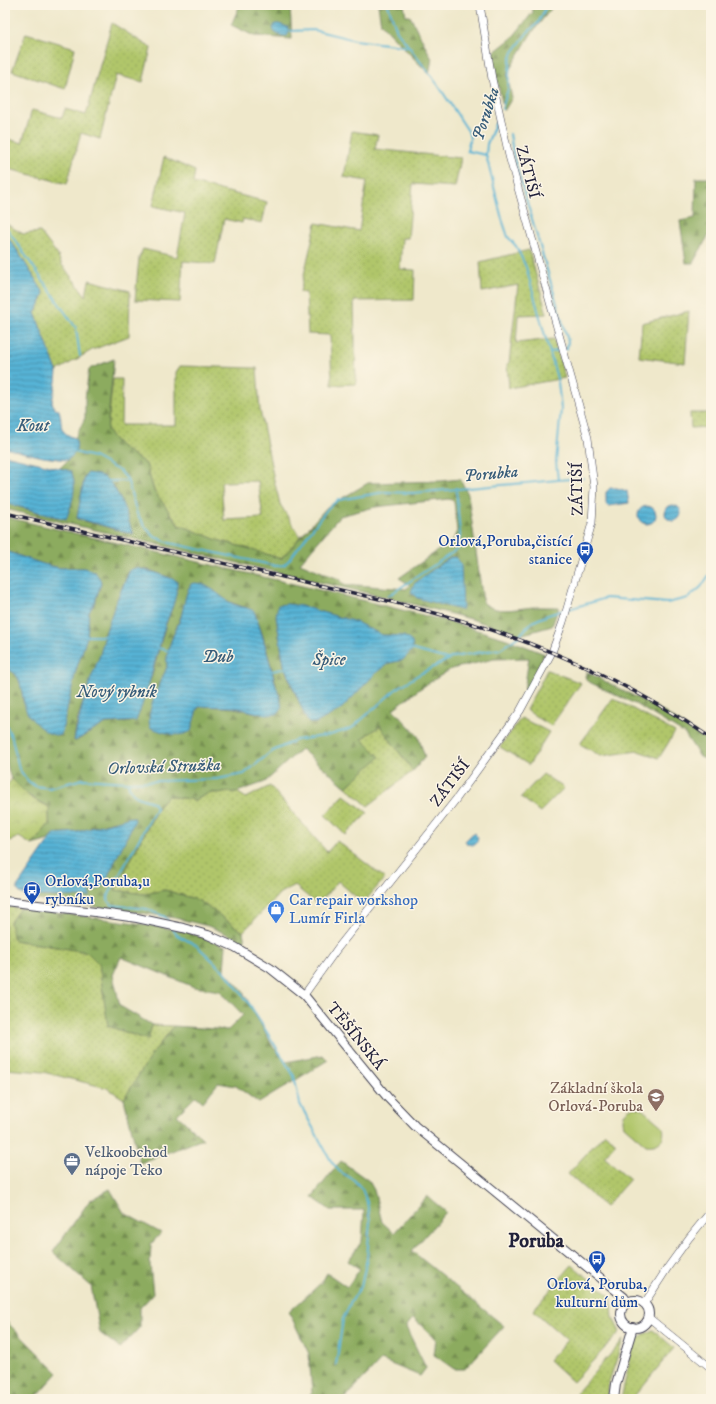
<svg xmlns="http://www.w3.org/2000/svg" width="716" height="1404" font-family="'IM FELL DW Pica',serif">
<defs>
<pattern id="grass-dots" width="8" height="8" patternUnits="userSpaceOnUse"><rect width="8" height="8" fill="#b0c66a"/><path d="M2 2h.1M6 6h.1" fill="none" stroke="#97aa5d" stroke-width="1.8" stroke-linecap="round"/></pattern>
<pattern id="forest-firs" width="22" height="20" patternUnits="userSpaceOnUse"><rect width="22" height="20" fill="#8cab5e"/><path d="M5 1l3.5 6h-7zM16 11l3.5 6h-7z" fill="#728b4f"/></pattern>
<pattern id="park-crowns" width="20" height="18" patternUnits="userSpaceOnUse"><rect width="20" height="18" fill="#b0c66a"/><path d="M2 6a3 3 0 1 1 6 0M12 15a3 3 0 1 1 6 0" fill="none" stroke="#97aa5d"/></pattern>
<pattern id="water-rules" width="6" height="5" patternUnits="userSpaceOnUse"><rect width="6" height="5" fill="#57b3d5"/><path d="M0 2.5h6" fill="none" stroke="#4891ae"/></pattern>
</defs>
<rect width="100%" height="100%" fill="#fcf5e5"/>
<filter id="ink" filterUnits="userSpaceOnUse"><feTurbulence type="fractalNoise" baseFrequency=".025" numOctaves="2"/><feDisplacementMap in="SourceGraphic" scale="8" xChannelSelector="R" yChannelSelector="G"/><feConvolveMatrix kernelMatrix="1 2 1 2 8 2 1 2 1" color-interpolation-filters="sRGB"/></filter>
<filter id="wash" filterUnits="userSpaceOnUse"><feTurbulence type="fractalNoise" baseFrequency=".012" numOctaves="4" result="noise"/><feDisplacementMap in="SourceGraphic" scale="16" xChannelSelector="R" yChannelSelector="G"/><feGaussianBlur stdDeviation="0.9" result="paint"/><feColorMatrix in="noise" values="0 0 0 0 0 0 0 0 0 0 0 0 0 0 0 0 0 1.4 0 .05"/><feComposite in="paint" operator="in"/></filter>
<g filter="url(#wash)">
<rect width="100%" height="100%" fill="#efe8cb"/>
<path fill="url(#grass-dots)" stroke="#697452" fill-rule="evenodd" d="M112,23L151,48L143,82L116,75L100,139L81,133L67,184L5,168V138L22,143L32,110L62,118L65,109L86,115Z
M26,33L75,48L65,89L12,71Z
M352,131L378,135L375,149L461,158L455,187L413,184L408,238H402L400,269L415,270L414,300L354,301L356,384L332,385L330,335L308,334L306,293L300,292L316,223L359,231L367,181L344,177Z
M164,157L195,171L193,183L267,202L262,223L243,219L242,223L224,219L215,264L183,261L180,302L135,300L139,258L143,249L177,257L185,213L153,206Z
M5,223L23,234L40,232L57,254L62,265L86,296L89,280L130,291L129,336L92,350L57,371L35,313L40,304L44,293L13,244L5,234Z
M529,250L547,314L518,315L516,343L554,339L565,378L509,388L507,364L509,363L518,285L482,292L480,262Z
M689,311L685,363L639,357L642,323Z
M180,366L257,368L260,410L274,480L280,504L300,537L281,559L257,551L217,540L185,527L178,525L176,521L154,491L146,464L120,446L107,431L113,379H122L121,425H176V372ZM258,481L263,518L224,520L221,482Z
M690,413H711V427L691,428Z
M547,670L581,683L551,726L526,710Z
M613,698L675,732L659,758L638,751L601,756L580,744Z
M521,718L549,732L529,765L500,747Z
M380,726L413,771L368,806L346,787L379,757L362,739Z
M543,774L564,788L540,812L521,797Z
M270,786L327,852L337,841L385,878L363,903L338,881L318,905L294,885L280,893L243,932L198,900L165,890L144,894L115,890L161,802L168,796L195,800L209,793L237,792L246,798Z
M344,795L368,813L345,835L325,815Z
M5,907L20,908L10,922L14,940L87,952L99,964L108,1026L148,1040L152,1025L174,1026L152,1054L124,1099L107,1088L43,1072L5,1069Z
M605,1133L616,1143L604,1157L630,1179L605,1207L568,1174Z
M572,1265L611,1297L613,1318L620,1332L573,1382L549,1360L567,1340L533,1310Z
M653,1330L674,1348L632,1399H621L634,1341L644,1334Z
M623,1340L609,1382L607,1399H571Z"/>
<path fill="url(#forest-firs)" stroke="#57664c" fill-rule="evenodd" d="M240,5H279L290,6L292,39L254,36L231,25Z
M378,5H404L406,16H410L432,59L429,74L381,24Z
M532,5H554L531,34L507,74L512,98L504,111L493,61L494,52L512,38L533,12Z
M696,178H711V231L693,263H686L680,221L695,218Z
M114,359L107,431L120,446L146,464L154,491L176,521L178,525L185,527L217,540L257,551L281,559L327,507L368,483L441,481L460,479L468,494L483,602C495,615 518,608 534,607C542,607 551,607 559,607L552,626L520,635L471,619L393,599L5,509V503L62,519C69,503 79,488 71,471L60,468C68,459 81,452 75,438L85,418V399L89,369ZM87,473L103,477L115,488L133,534L77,519L84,480ZM449,499L454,501L457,531L453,540L399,578L410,585L406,589L357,585L349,586L342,583L341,580L300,563L340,516L375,507Z
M5,517L328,592L447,621L507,639L545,654L523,697L529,658L494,659L451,669L421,688L393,709L418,736L425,757L413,771L380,726L362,739L380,757L346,787L301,749L265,782L237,792L209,793L195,800L168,796L161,802L115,890L144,894L165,890L198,900L243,932L245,942L208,926L175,918L129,911L28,899L27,896L59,897L90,890L114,821L77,832L63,833L51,836L49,840L32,845L49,824V807C37,801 19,791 12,780C1,763 5,692 5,669C21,671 22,689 23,702L61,735L76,670L87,637L89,612L95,602L101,583L84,568H60L43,564L5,551ZM146,569L163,575L177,581L174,602L165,627L152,676L130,722L106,723L76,741H74C76,711 92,683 100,655C103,647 104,639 106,631C113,611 120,589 130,570ZM188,589H212L225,600L254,611L263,636L276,684L267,715L234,708L206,706L200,707L197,709L195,717L152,706L167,667C165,649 175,633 181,616C184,607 186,598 188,589ZM287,604L301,606L356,622L382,635L404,636L403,660L389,663L378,671L340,709L316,723L297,698L287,674L284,665L276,616Z
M587,672L659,709L711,743V761L700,757L685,734L637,705L587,681L585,676Z
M20,908L136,923L187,932L226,946L224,970L242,990L273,1047L286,1062L323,1055L328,1060L259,1103L236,1086L218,1083L203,1102L196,1096L177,1115L203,1139L140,1163L124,1099L152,1054L174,1026L228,1030L243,1015L220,991L194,987L121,957L113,975L120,1006L152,1025L148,1040L108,1026L99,964L87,952L14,940L10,922Z
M341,1161L369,1181L374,1190L382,1222L394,1233L427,1196L446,1212L412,1251L504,1326L465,1369H454L434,1355L436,1339L413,1318L406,1327L426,1368L420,1376L381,1360L344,1399H306L312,1393L309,1354L289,1312L322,1282L327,1273L347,1287L360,1269L348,1261L362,1241L364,1210H330L312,1197Z
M110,1189L124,1213L161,1233L151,1244L150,1264L153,1294L140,1308V1327L120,1348L100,1333L91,1286L53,1252L90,1200Z
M5,1320L58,1373L34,1399H5Z"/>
<path fill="url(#park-crowns)" stroke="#697452" d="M12,779L31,798L49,807V824L32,845L19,837L5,843V787Z"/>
<path fill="#b0c66a" stroke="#697452" d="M635,1107L643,1110L663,1127C666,1139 659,1147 646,1145L624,1126C621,1116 625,1109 635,1107Z"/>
<path fill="url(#water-rules)" stroke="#3c6a88" d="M275,24H279L288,27L290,31L287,36C281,36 274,35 273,28Z
M5,234L13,244L44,293L40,304L35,313L57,371L56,382L52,402L55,409L59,410C64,426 56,431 75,438C79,448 75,455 67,460L43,457L5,448Z
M5,455L71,471C78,486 72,505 66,519L5,503Z
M87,473C92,474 98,474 102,476C119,485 127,517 133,534L77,518L84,480Z
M610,488H617L627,491L629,503L608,506L606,503V492Z
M665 513a8 8 0 1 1 16 0a8 8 0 1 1-16 0Z
M638 515a9 9 0 1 1 18 0a9 9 0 1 1-18 0Z
M5,551L43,564L60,568H84L95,572L100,579L101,583L95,602L89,612L87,637L76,670L61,735C53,736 47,733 41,728C36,724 31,719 28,714C19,699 26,672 5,669Z
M451,557H456L461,564L463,609L460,610L417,598L411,592L414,584L432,570Z
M135,568C150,570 163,575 177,581C178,597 170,612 165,626C155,658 149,690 136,721L106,723L75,741L74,740L82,707L90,681L100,655L106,631L116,602L130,570Z
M195,583C211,584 219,597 233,604C240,607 247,607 254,611C263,635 269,659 275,683C278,692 281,699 282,708L277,714L267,715L234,707L200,706L197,709L191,731C178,739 164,732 151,728C143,716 162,680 167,667C165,649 175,633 181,617C184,606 185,594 191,584Z
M287,604L301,606L356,622L382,635L404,636L412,642L413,649L403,660L389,663L378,671L340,710L316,723H309L307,721L284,665L276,616L278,605Z
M131,817H134L135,820L103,886L97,890H90V897L27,896C22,894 17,893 17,887L54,834L77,832Z
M473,833L475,834L478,837L477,842L473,845L467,844L465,841Z"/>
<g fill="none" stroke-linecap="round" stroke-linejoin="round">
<path stroke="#57b3d5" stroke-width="2" d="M388,5L397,31L438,85L468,131L470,138L467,151L486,155
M290,31L314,30L355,40L410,47
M502,109L508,89L510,61L513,52L528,32L538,23L547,5
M510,134L514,158L568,341L567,349H565
M5,226L76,328L80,356
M551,352L561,350
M74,452L94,457L121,472L127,479L137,514L146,528L155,537L170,543L276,566L284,565L289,560L328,508L338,500L385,492L413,493L558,480L556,462L561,409L558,382L526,267L516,246L508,237L502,219L486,155L487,144L498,117
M558,480L583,478
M107,481H127
M388,596L458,549L460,535L456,488
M569,609L606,598L667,603L688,598L701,587L711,572
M86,636H107
M158,648L169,651
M410,649L447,659
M272,671L287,668
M5,723L12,738L19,769L28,781L35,786L49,788L83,779L128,782L217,779L244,774L271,752L296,740L330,735L352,728L395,690L418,675L453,657L500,649L519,636L532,622L548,615L564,610
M128,782C131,798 139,797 153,802L156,808L108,896V901L112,905L147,909L165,917L168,921
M172,928L177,935L196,945L227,974L250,1005L294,1076L300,1104L331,1161L339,1171L354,1180L362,1189L367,1202L370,1221L367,1259L361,1286L351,1302L343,1319L336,1365"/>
</g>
</g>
<g filter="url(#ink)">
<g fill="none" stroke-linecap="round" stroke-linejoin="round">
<defs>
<path id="tertiary" d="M304,995L337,949L457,798L520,711L552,652L563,622L592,523L594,487L588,438L509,156L492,79L480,5
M644,1304L668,1267L689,1238L711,1211
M648,1317L711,1368"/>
<path id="secondary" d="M5,901L95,912L137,918L183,928L208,935L235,947L270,968L304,995L388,1098L415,1126L608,1284L624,1297L628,1303
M621 1314a14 14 0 1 1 28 0a14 14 0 1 1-28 0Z
M614,1399L616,1384L633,1327"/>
</defs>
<use href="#tertiary" stroke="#414051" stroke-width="8"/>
<use href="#secondary" stroke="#414051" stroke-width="10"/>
<use href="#tertiary" stroke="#fff" stroke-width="7"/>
<use href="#secondary" stroke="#fff" stroke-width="8"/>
<defs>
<path id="rail" d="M5,513C96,534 188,555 279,576C346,592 414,605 479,626C562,652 639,689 711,738"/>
</defs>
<use href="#rail" stroke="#22223b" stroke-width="3.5"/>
<use href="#rail" stroke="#fcf5e5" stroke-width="2" stroke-dasharray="6" stroke-linecap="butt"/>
</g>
</g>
<defs>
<symbol id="bus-pin" viewBox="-11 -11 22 30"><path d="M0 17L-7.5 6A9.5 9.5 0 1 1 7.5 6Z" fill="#1a4fb4" stroke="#fcf5e5"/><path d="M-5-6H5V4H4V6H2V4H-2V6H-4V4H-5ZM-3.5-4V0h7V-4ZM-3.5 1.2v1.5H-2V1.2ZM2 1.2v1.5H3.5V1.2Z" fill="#fff"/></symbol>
<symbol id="shop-pin" viewBox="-11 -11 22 30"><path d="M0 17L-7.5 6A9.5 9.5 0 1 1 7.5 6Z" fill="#3f7fe0" stroke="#fcf5e5"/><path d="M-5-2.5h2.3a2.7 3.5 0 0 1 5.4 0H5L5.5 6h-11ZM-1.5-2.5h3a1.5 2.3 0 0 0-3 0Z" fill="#fff"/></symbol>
<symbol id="school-pin" viewBox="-11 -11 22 30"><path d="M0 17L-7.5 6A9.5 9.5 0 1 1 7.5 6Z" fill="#8d6e63" stroke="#fcf5e5"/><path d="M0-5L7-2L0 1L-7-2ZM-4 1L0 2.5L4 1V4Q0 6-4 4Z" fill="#fff"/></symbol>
<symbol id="office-pin" viewBox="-11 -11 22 30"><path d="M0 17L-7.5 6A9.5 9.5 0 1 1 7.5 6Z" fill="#5c6f8a" stroke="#fcf5e5"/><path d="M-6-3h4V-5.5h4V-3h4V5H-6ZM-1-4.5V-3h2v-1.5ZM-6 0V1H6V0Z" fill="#fff"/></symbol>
</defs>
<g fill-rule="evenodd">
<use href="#bus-pin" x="575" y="540" width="20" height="27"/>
<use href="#bus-pin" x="22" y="880" width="20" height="27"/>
<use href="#shop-pin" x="266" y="899" width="20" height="27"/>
<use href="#school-pin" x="646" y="1087" width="20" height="27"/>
<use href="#office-pin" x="62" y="1151" width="20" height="27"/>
<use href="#bus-pin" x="587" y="1249" width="20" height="27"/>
</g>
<g text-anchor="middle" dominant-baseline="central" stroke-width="3" stroke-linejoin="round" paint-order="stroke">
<g font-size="16" fill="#22223b" stroke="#fcf5e5">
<text transform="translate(528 172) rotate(75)">ZÁTIŠÍ</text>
<text transform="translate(577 489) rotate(-91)">ZÁTIŠÍ</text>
<text transform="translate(450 783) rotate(-53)">ZÁTIŠÍ</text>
<text transform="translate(356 1036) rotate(51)">TĚŠÍNSKÁ</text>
</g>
<g font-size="16" fill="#164399" stroke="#fcf5e5" text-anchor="end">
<text x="572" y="541">Orlová,Poruba,čistící<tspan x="572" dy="18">stanice</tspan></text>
<text x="45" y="881" text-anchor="start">Orlová,Poruba,u<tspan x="45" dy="18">rybníku</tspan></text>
<text x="597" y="1284" text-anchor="middle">Orlová, Poruba,<tspan x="597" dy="18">kulturní dům</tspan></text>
</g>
<g font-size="16" fill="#366cbe" stroke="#fcf5e5" text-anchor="start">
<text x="289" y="900">Car repair workshop<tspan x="289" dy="18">Lumír Firla</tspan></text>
</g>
<g font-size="16" fill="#785e54" stroke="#fcf5e5" text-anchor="end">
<text x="643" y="1088">Základní škola<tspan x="643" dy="18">Orlová-Poruba</tspan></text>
</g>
<g font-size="16" fill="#4e5e75" stroke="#fcf5e5" text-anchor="start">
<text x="85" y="1152">Velkoobchod<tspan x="85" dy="18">nápoje Teko</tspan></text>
</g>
<g font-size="17" font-style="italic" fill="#375c79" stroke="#fcf5e5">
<text transform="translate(486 114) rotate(-72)">Porubka</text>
<text x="33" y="426">Kout</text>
<text transform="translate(491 474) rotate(-5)">Porubka</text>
<text x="218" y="657">Dub</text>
<text x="329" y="660">Špice</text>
<text x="117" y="692">Nový rybník</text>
<text transform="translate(164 767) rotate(-2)">Orlovská Stružka</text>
</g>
<g font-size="20" font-weight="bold" fill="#22223b" stroke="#fcf5e5">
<text x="536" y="1241">Poruba</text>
</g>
</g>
<rect width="716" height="1404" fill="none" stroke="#fcf5e5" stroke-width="20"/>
</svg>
